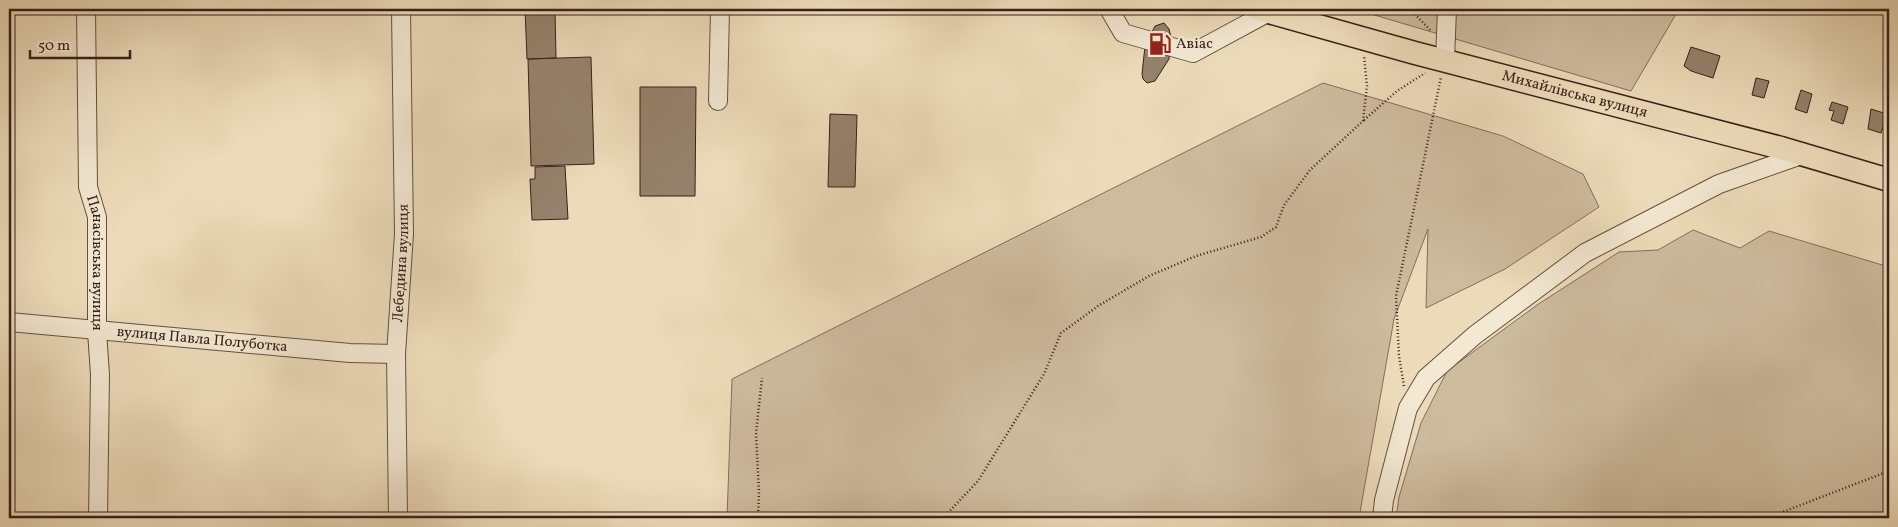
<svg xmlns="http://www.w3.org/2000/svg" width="1898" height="527" font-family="Vollkorn,serif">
<rect width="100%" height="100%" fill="#ecdbb9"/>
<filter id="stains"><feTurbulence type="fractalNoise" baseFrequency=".004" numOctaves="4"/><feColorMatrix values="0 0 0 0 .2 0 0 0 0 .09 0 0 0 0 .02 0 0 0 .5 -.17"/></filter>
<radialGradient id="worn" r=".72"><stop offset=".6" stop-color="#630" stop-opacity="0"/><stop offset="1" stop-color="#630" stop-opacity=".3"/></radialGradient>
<path fill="#cdbb9e" stroke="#826e5b" d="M1354,9H1679L1631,91Z
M1323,83L1503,136L1583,174L1599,207L1505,269L1426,308L1428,229L1394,319L1359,518H727L732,379Z
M1693,230L1740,248L1769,231L1889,267V518H1396L1399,497L1421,423L1447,371L1537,305L1619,252L1658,250Z"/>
<path fill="#95826c" stroke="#362118" d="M525,9H567H555L556,58L527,59Z
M1164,23L1169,29L1171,37L1169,59L1155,81L1147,83L1143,79L1142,74L1145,46L1155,26Z
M1691,47L1720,56L1713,78L1691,71L1684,66Z
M591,57L594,164L531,166L528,59Z
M1756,78L1769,81L1764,98L1752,95Z
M640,87H696L695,196H640Z
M1801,90L1812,94L1807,113L1795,109Z
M1832,102L1848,107L1843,124L1831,120L1834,111L1829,110Z
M1871,109L1887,114L1881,133L1868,129Z
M830,114L857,115L855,187H828Z
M565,166L568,219L532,220L530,179H535V167Z"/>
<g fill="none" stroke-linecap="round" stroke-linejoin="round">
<defs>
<g id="minor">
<path id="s1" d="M86,9L88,187L97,217V331L100,375L98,518"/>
<path d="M1109,9L1123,33L1193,53L1269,12"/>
<path d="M1445,60L1447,9"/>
<path d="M718,101L720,9"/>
<path id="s2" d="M9,322L350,353L396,354"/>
<path id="s3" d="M398,518L396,354L404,234L401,9"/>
<path d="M1382,518L1384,500L1408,408L1426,378L1475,335L1585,253L1719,184L1801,155"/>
</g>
<g id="major">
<path id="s4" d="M1258,9L1415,53L1781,148L1889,180"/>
</g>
</defs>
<use href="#minor" stroke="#645040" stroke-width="20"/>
<use href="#major" stroke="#362118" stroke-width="25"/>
<path stroke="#362118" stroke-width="2.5" stroke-dasharray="1 2.5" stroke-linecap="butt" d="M1410,9L1431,31
M1364,120L1397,91L1425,73
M1404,386L1399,356L1396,296L1441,77
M758,518L759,493L756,433L762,378
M943,518L978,481L1044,374L1061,333L1098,306L1149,276L1196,256L1261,237L1276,227L1284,205L1310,170L1363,121L1367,86L1364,56
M1767,518L1889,471"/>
<use href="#minor" stroke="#f3e8d2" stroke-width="18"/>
<use href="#major" stroke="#ecdbb9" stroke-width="22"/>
</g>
<defs>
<symbol id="fuel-bare" viewBox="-9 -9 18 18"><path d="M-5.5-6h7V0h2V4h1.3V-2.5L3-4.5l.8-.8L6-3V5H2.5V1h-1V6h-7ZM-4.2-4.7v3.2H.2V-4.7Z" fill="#8f2418" stroke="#f3e8d2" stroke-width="2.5" paint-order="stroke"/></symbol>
</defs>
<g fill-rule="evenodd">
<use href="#fuel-bare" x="1144" y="28" width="32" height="32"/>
</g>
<g text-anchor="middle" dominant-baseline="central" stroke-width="4.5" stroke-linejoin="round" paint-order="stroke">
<g font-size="15" fill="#362118" stroke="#f3e8d2" text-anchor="start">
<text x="1176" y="44">Авіас</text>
</g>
<g font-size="15" fill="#362118" stroke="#f3e8d2">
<text stroke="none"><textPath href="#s4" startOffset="328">Михайлівська вулиця</textPath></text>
<text stroke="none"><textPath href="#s1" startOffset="255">Панасівська вулиця</textPath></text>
<text stroke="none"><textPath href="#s3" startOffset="255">Лебедина вулиця</textPath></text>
<text stroke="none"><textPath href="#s2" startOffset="194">вулиця Павла Полуботка</textPath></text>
</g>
</g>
<rect width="1898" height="527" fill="none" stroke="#ecdbb9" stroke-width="30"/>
<rect x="10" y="10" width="1878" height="507" fill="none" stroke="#362118" stroke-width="2.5"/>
<rect x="15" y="15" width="1868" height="497" fill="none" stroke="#362118"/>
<path d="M30 50v8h100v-8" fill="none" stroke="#362118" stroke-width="2.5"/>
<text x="38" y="50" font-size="15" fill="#362118" stroke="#f3e8d2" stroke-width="4" paint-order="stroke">50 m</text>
<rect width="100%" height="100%" filter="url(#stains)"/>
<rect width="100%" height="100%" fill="url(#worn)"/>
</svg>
